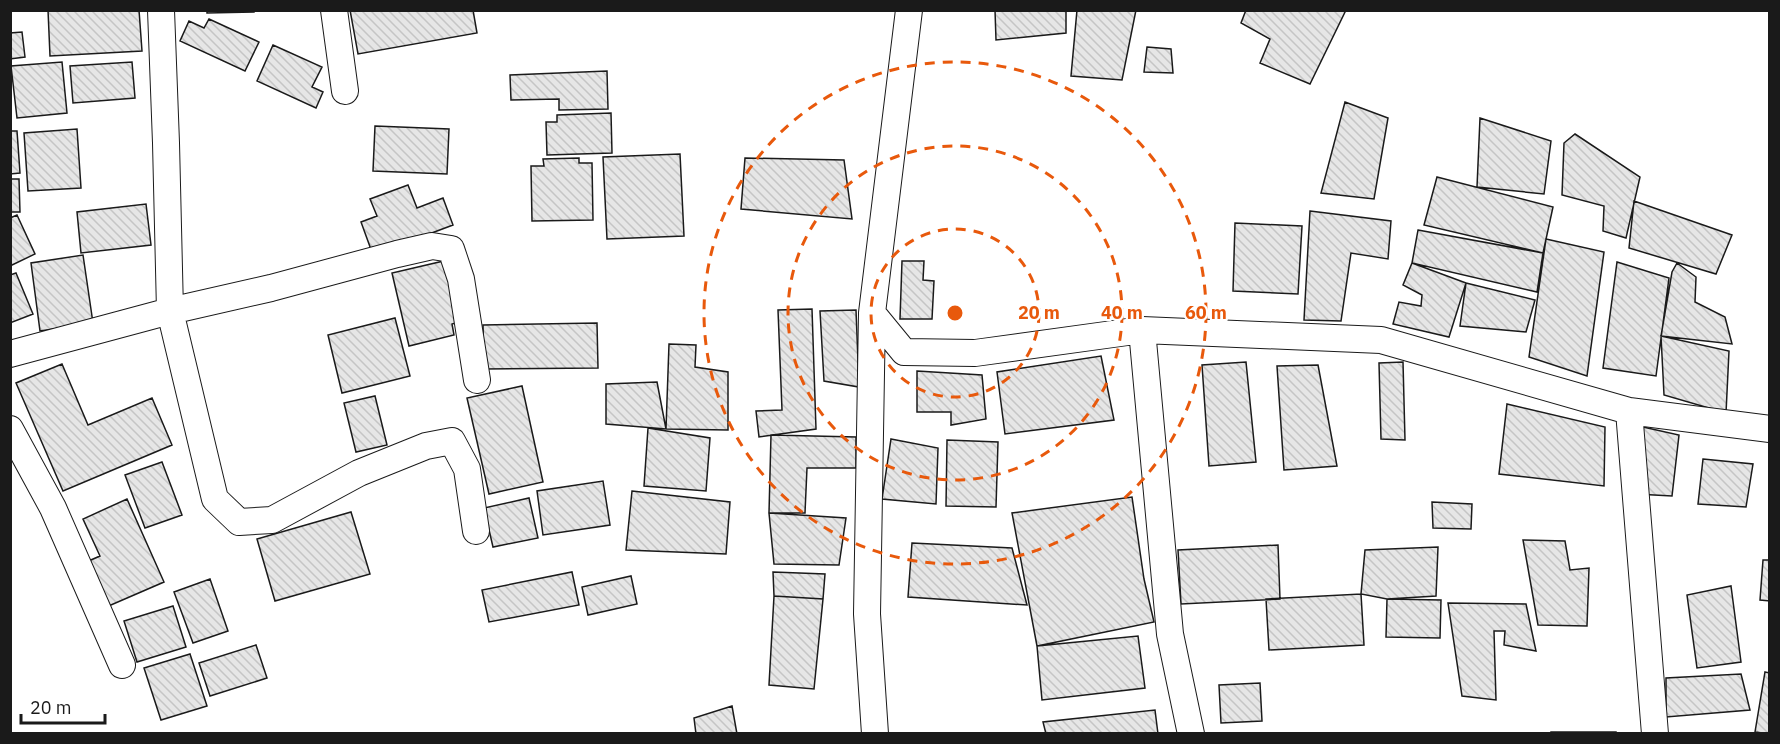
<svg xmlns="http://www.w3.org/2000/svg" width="1780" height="744" font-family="'IBM Plex Sans',sans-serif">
<defs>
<pattern id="building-back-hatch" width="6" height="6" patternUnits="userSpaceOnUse" patternTransform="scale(1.5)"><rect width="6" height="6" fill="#e6e6e6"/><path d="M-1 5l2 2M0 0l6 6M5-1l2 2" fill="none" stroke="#c5c5c5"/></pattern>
</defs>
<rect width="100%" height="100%" fill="#fff"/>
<path fill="url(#building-back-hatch)" stroke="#1a1a1a" stroke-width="1.5" d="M48,10H139L142,51L50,56Z
M207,10H254V12L207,13Z
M350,10H473L477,33L358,54Z
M995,10H1066V33L996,40Z
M1077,10H1136L1122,80L1071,76Z
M1246,10H1346L1310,84L1260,63L1270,39L1241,23Z
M209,19L259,42L245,71L180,41L189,21L204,28Z
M22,32L25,57L10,59V33Z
M273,45L322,67L312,87L323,92L316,108L257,81Z
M1147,47L1171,49L1173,73L1144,72Z
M62,62L67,113L17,118L11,66Z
M132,62L135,98L73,103L70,66Z
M607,71L608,109L559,110V99L511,100L510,75Z
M1345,102L1388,118L1374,199L1321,193Z
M611,113L612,153L547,155L546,122H557V115Z
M1480,118L1551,141L1544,194L1477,187Z
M375,126L449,129L447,174L373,171Z
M77,129L81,188L28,191L24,133Z
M10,131H17L20,173L10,174Z
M1575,134L1640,177L1626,238L1603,231L1604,206L1562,195L1564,143Z
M680,154L684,236L607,239L603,157Z
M579,158V163H592L593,220L532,221L531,166H544L543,159Z
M745,158L844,160L852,219L741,209Z
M1437,177L1553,207L1543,253L1424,225Z
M10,179H19L20,212H10Z
M408,185L417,208L443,198L453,225L373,255L361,222L377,216L370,199Z
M1634,201L1732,235L1716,274L1629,248Z
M146,204L151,245L81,253L77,212Z
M1310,211L1391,221L1388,259L1351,253L1341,321L1304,320Z
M17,215L35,254L10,266V218Z
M1235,223L1302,226L1298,294L1233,291Z
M1418,230L1543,253L1537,292L1412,263Z
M1546,239L1604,252L1587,376L1529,357Z
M83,255L93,323L40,331L31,263Z
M448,260L463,321L452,324L454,335L409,346L392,273Z
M902,261H924L923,280L934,281L932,319H900Z
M1617,262L1669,278L1656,376L1603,368Z
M1412,263L1466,283L1449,337L1393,324L1399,302L1421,306L1422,295L1403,285Z
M1677,263L1696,277L1695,302L1725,317L1732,344L1661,336L1672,272Z
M16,273L33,314L10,323V275Z
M1466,283L1535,300L1526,332L1460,326Z
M812,309L816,429L759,437L756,411L782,410L778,310Z
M856,310L859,387L824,381L820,311Z
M395,318L410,376L342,393L328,335Z
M597,323L598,368L484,369L483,325Z
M1661,336L1729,351L1726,413L1664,395Z
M669,344L696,345L695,367L728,372V430L666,429Z
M1101,356L1114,420L1005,434L997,372Z
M1246,362L1256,462L1209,466L1202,365Z
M1403,362L1405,440L1381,439L1379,363Z
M62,364L88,425L152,398L172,445L63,491L16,383Z
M1318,365L1337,466L1284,470L1277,366Z
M917,371L982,375L986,419L951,425V412H917Z
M657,382L666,429L606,424V384Z
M522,386L543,482L489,494L467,398Z
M375,396L387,445L356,452L344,403Z
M1507,404L1605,427L1604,486L1499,474Z
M1643,427L1679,435L1672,496L1636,494Z
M648,428L710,438L706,491L644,486Z
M771,435L856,437V468H807L805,513H769Z
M891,439L938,448L936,504L882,499Z
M947,440L998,442L996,507L946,506Z
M1703,459L1753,464L1746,507L1698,504Z
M162,462L182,515L145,528L125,475Z
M603,481L610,525L543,535L537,491Z
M632,491L730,502L726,554L626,550Z
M1132,497L1144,579L1154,622L1037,646L1012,513Z
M529,498L538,538L493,547L484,508Z
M127,499L164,582L104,608L84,563L100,556L83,519Z
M1432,502L1472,504L1471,529L1433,528Z
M351,512L370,574L275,601L257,539Z
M769,513L846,518L839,565L774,564Z
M1523,540L1565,541L1570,570L1589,568L1587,626L1538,625Z
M912,543L1012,548L1027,605L908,597Z
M1278,545L1280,599L1181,604L1178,550Z
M1438,547L1436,596L1387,599L1361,594L1365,550Z
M1763,560H1770V601L1760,600Z
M572,572L579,605L489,622L482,590Z
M773,572L825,574L823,599L774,596Z
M631,576L637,604L588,615L582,587Z
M210,579L228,631L193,643L174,592Z
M1731,586L1741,662L1697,668L1687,595Z
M1361,594L1364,645L1269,650L1266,599Z
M774,596L823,599L814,689L769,685Z
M1387,599L1441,600L1440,638L1386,637Z
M1448,603L1526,604L1536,651L1504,645L1505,631H1494L1496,700L1462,696Z
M173,606L186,647L137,662L124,621Z
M1138,636L1145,688L1042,700L1037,646Z
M256,645L267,678L210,696L199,663Z
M190,654L207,706L161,720L144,668Z
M1765,672L1770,673V734L1755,732Z
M1741,674L1750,710L1666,717V678Z
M1260,683L1262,721L1221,723L1219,685Z
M732,706L737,734H696L694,718Z
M1155,710L1158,734H1046L1043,722Z
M1551,732H1616V734H1551Z"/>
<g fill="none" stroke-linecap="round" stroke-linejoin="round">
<defs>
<path id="street" d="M161,10L166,143L170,311L215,499L239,522L272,520L359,473L426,446L452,441L467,469L476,531
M334,10L345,91
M872,313L904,352L975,353L1142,330L1381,340L1629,411L1770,429
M1142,330L1170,634L1191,734
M10,354L170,311L271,288L397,254L432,246L451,249L461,279L477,380
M1629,411L1655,734
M10,429L53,508L122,665
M875,734L867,614L872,313L909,10"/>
</defs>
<use href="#street" stroke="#1a1a1a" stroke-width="28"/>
<use href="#street" stroke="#fff" stroke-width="26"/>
</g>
<g fill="none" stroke="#e8590c" stroke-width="3" stroke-dasharray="10 8">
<circle cx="955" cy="313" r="84"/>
<circle cx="955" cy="313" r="167"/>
<circle cx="955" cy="313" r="251"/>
</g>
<circle cx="955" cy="313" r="9" fill="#e8590c" stroke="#fff" stroke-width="3"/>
<g font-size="18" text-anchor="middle" font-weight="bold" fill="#e8590c" stroke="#fff" stroke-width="4.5" stroke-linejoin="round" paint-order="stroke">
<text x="1039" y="319">20 m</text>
<text x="1122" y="319">40 m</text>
<text x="1206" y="319">60 m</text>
</g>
<rect width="1780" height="744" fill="none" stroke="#1a1a1a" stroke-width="24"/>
<path d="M21 714v9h84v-9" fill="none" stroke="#1a1a1a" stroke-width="3"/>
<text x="30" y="714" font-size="18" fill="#1a1a1a" stroke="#ffffff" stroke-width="4.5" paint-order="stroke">20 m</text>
</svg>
